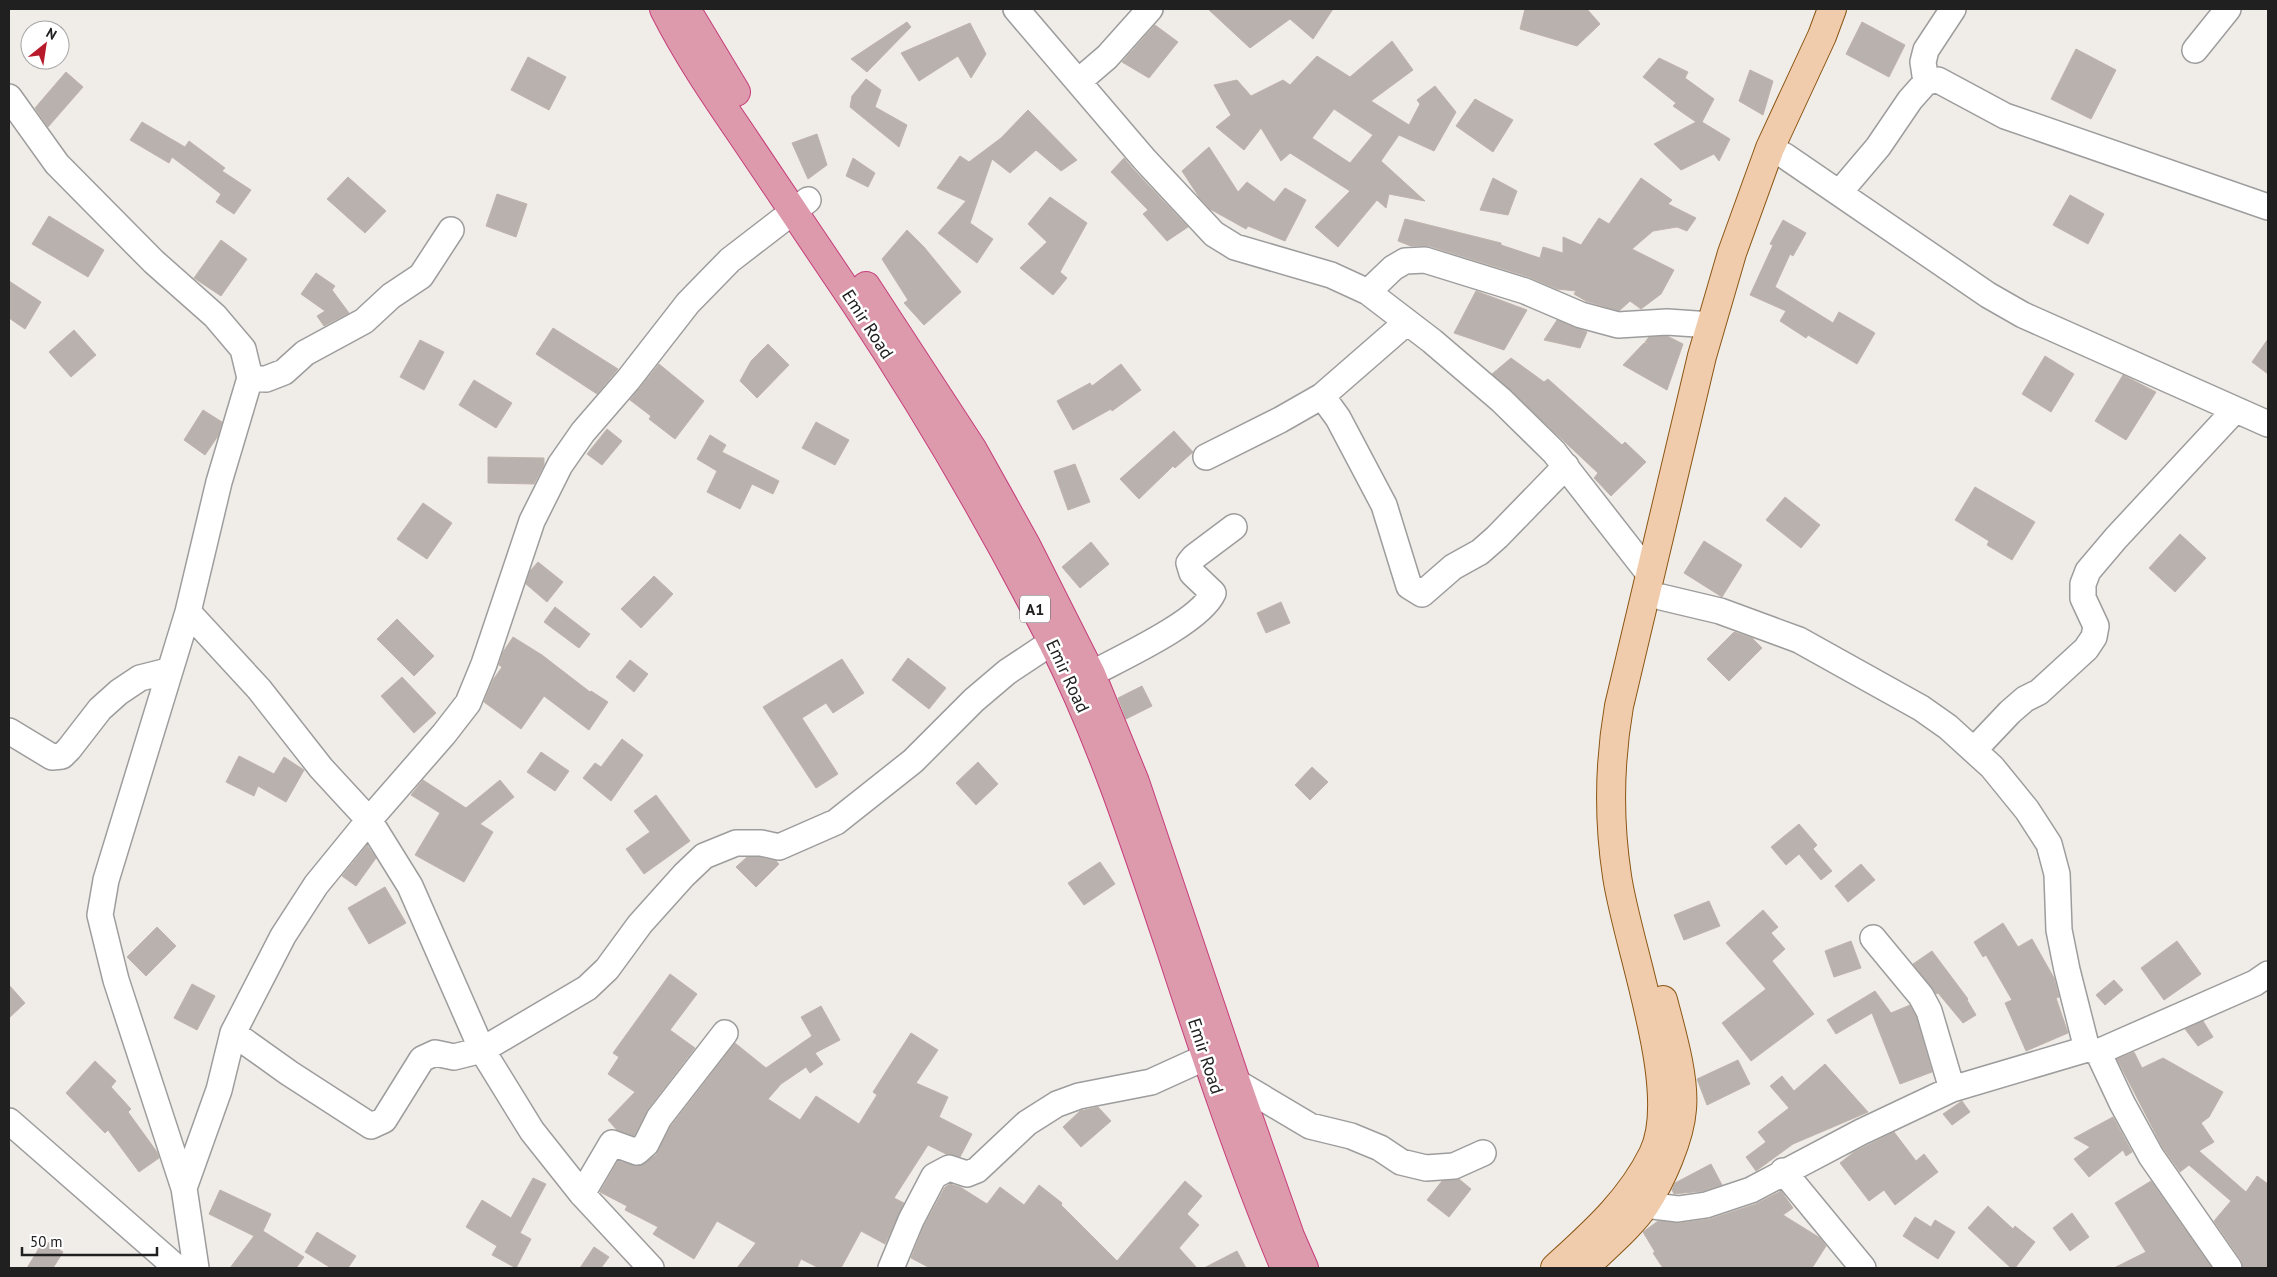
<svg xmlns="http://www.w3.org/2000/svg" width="2277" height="1277" font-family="'PT Sans',sans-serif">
<rect width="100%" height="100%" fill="#f0ece8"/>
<path fill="#b9b1ae" stroke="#c0b3ac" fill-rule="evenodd" d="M1208,9H1333L1313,39L1290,19L1250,48Z
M1525,9H1587L1600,24L1577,46L1520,29Z
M907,22L911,27L867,72L851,59Z
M1862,22L1905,45L1889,77L1846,54Z
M970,23L986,54L971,78L958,56L919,81L901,53Z
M1155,25L1178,42L1149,78L1122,62Z
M1392,41L1413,70L1371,101L1409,125L1420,104L1417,100L1435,86L1456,112L1434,151L1399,135L1381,161L1425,201L1389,194L1386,208L1377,200L1338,247L1315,227L1350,191L1290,153L1281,161L1261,128L1244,150L1216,127L1231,115L1214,85L1237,80L1251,96L1283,80L1290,85L1317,56L1350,77ZM1334,109L1373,135L1350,163L1312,138Z
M2076,49L2116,70L2091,119L2051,99Z
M528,57L566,77L549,110L511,90Z
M1659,58L1688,72L1685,78L1714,99L1702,122L1730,139L1719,161L1714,154L1681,170L1654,144L1696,122L1673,106L1676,103L1643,77Z
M1750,70L1773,81L1763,115L1739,101Z
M66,72L83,87L48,127L35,108Z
M866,79L881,90L875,107L907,125L899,147L850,107L852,96Z
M1475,99L1513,120L1493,152L1456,126Z
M1028,110L1077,160L1061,171L1036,150L1010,173L992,159L970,223L993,239L977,263L938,233L966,201L937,188L960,156L969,162L1001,138Z
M142,122L185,147L189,141L225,168L222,171L251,190L234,214L216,202L221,194L172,157L169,163L130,140Z
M817,134L827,165L808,179L792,143Z
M1209,147L1238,192L1247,182L1274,202L1285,188L1306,200L1285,241L1248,226L1246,229L1210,209L1199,197L1182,171Z
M853,158L875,173L868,187L846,176Z
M1124,158L1134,170L1188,227L1167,241L1143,214L1148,210L1111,172Z
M348,177L386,211L365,233L327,199Z
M1493,178L1517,191L1508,215L1480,210Z
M1641,178L1672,200L1668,204L1696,218L1687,231L1677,227L1653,231L1632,249L1674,270L1661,294L1641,309L1630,301L1619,311L1586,301L1574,294L1576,291L1557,289L1529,277L1429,246H1411L1398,241L1405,219L1501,243V245L1540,258L1543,247L1563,253V237L1581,245L1599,218L1609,224Z
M497,194L527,204L516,237L486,226Z
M2070,195L2104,214L2088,244L2053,225Z
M1050,197L1087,223L1060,272L1067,278L1053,295L1020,268L1047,242L1028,224Z
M49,216L104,250L88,277L32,244Z
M1783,220L1806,233L1793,256L1790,254L1775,287L1833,323L1839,312L1875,333L1857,364L1808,335L1806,338L1780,321L1786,311L1750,295L1773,245L1770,244Z
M907,230L924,247L961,292L924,325L904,303L908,300L882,259Z
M221,240L247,259L221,296L194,278Z
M316,273L335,286L332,290L349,313L324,326L317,316L325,311L301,294Z
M9,281L41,302L25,329L9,318Z
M1476,291L1527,310L1504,350L1454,333Z
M1557,320L1587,332L1580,348L1544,340Z
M553,328L618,369L597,394L536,354Z
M74,330L96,355L71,377L49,352Z
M1667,336L1683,344L1667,390L1623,365L1644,343L1649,344L1645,342L1649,337Z
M2268,339V374L2252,362Z
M420,340L444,352L424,390L400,377Z
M768,344L789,365L757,398L740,381L751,361Z
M2045,356L2074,374L2051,412L2022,394Z
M1511,358L1544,382L1548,379L1622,445L1625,442L1646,462L1611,496L1594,478L1598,473L1492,374Z
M659,364L704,401L675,439L649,419L651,416L630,400Z
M1121,364L1141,390L1112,411L1111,409L1073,430L1057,401L1090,383L1092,386Z
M2123,375L2156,392L2126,440L2095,421Z
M474,380L512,403L496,428L459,405Z
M203,410L222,422L218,436L205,455L184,440Z
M816,422L849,440L835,465L802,448Z
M607,429L622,441L602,465L587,454Z
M1174,431L1193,452L1175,468L1173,466L1139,499L1120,479Z
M710,435L726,445L722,452L779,481L773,494L752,484L740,509L707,492L717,471L697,459Z
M488,457L544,458V465L534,484L488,483Z
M1075,464L1090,502L1068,510L1054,471Z
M1975,487L2035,522L2012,560L1987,545L1989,541L1955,520Z
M1785,497L1820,525L1801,548L1766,520Z
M423,503L452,523L427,559L397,539Z
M2180,534L2206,558L2175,592L2149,568Z
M1704,541L1742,565L1722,597L1684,573Z
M1091,542L1109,564L1080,588L1062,567Z
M538,562L563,582L547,602L526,584L530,571Z
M654,576L673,594L641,628L621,609Z
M1281,602L1290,623L1266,633L1257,613Z
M555,607L590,634L579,648L544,622Z
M397,619L434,656L414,676L377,639Z
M1734,632L1752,638L1762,648L1729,681L1707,659Z
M513,637L542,655L590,692L591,691L608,702L589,730L544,696L521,729L484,702L493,680L502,667L499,665L503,652Z
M908,658L946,688L929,709L892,680Z
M842,659L864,693L833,713L826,703L802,718L838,774L816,788L763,707Z
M630,660L648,674L634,692L616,677Z
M402,677L436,713L414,733L381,696Z
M1142,686L1152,706L1126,719L1118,698Z
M622,739L643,755L611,801L583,778L595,763L601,767Z
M541,752L569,771L555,791L527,772Z
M239,756L274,774L284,757L304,770L286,802L258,786L254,796L226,782Z
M978,762L998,784L976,805L956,783Z
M1312,767L1328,782L1310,800L1295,785Z
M423,780L466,808L500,780L514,797L480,824L493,832L464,882L415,855L440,813L411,795Z
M656,795L690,841L644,874L626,849L650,832L634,811Z
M1799,824L1817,845L1813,849L1832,871L1821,880L1799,854L1786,865L1771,847Z
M367,845L376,858L356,886L342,876Z
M747,857H759L776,861L779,864L756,887L736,867Z
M1100,862L1115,884L1084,905L1068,883Z
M1861,864L1875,880L1848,902L1835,886Z
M385,887L406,923L369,944L348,908Z
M1709,901L1720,926L1684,940L1674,915Z
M1763,910L1778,927L1771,933L1785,949L1772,961L1814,1014L1751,1061L1722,1023L1766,989L1726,943Z
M2003,923L2018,947L2032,939L2054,978L2059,997L2056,998L2068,1033L2026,1051L2005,1003L2012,1000L1986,955L1983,957L1974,942Z
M157,927L176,946L146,976L127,957Z
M1851,941L1861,968L1834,977L1825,951Z
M2177,941L2201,974L2164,1000L2141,968Z
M1932,951L1968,999L1967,1000L1976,1015L1963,1023L1938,993L1936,994L1913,964Z
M670,974L697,994L670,1030L695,1048L648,1109L634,1136L617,1130L608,1120L635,1092L608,1074L619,1057L613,1053Z
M2114,980L2123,990L2105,1005L2096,995Z
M192,984L215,996L197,1030L174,1018Z
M9,985L25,1003L9,1018Z
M1875,991L1891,1013L1910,1005L1916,1016L1932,1072L1900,1084L1872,1013L1836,1034L1827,1020Z
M821,1006L840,1040L815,1053L823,1064L810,1073L806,1067L781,1084L768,1099L800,1120L816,1096L859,1124L877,1095L873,1092L911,1033L938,1050L916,1083L948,1097L939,1117L972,1134L960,1157L946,1154L928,1145L894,1198L904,1203L885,1244L861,1231L841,1268H819L801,1259L797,1268H737L756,1243L717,1221L694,1259L653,1234L658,1227L625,1210L627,1206L600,1192L618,1161L639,1166L656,1155L671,1126L735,1043L766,1068L812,1036L801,1017Z
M2203,1021L2213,1037L2198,1046L2185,1029Z
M2134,1052L2142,1068L2163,1058L2223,1092L2209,1117L2201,1123L2214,1142L2199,1151L2246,1192L2257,1176L2268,1184V1268H2243L2241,1260L2214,1221L2231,1201L2189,1165L2180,1172L2163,1148L2117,1059Z
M1738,1060L1750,1084L1707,1105L1697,1079Z
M95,1061L116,1081L111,1087L131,1109L128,1112L157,1152L159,1158L139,1172L108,1130L105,1133L66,1093Z
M1825,1064L1868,1112L1793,1144L1756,1171L1746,1157L1766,1142L1758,1132L1789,1108L1770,1086L1782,1076L1794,1091Z
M1962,1101L1970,1112L1952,1125L1943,1114Z
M1098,1107L1111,1121L1081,1147L1063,1127L1080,1111Z
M2113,1117L2132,1152L2126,1156L2123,1150L2089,1177L2074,1159L2090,1147L2074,1138Z
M1894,1132L1916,1161L1924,1154L1938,1172L1895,1205L1884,1190L1869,1201L1840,1163L1854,1152Z
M1711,1164L1722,1185L1703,1191L1674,1194L1672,1190L1675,1183Z
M533,1178L546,1184L520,1233L531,1239L516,1268L492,1255L497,1246L466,1227L482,1200L511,1218Z
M1459,1179L1471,1189L1449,1217L1427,1200L1442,1181Z
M1185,1181L1202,1196L1187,1214L1199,1225L1179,1248L1197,1268H930L911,1258L924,1226L945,1187L950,1184L960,1187L987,1204L1000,1187L1024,1205L1039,1185L1062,1203L1061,1205L1117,1261Z
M2151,1181L2212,1268H2114L2146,1252L2115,1203Z
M220,1190L271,1214L263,1231L304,1257L296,1268H230L254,1236L209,1214Z
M1781,1191L1793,1208L1783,1215L1820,1238L1826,1246L1812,1268H1663L1653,1253L1655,1252L1643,1232L1658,1221L1680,1223L1710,1219L1756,1204Z
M1988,1206L2013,1229L2015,1226L2035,1242L2015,1268H2011L1968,1228Z
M2072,1213L2089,1237L2070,1251L2053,1228Z
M1915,1217L1931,1227L1935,1220L1955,1232L1938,1259L1903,1236Z
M317,1232L356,1256L348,1268H331L305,1252Z
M44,1240L63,1252L53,1268H27Z
M594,1247L609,1257L601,1268H580Z
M1237,1251L1246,1268H1204Z"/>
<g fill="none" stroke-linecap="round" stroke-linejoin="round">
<defs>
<path id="minor" d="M1016,9L1145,160L1214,234L1235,247L1331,275L1368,292L1432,341L1501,400L1554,452L1650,575
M2195,50L2228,9
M1079,81L1107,57L1150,9
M1926,82L1923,62L1926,50L1953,9
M9,97L57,164L154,262L215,316L243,349L250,378L219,482L188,612L106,880L100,915L116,980L184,1188
M1770,148L1785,156L1988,295L2023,315L2268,424
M1839,193L1878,147L1910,100L1926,82L1938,80L2005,116L2268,207
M1368,292L1393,268L1405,261L1425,260L1525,291L1581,315L1618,325L1667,322L1711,325
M250,378L266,379L284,372L305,353L364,321L391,296L421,276L451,230
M1322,396L1338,418L1384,505L1409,586L1422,594L1453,567L1480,552L1497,537L1566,466
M1206,457L1280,420L1322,396L1407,322
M1661,597L1720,611L1799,640L1921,708L1948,727L1992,767L2027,810L2049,844L2057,874L2059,930L2067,970L2087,1049
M188,612L259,689L321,768L369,820L410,886L482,1050L532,1131L582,1194L651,1268
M1091,674C1121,658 1200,622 1213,593L1192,573L1189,563L1194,557L1234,527
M9,731L52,757L62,756L69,749L100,709L119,692L140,678L168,671
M1974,750L2010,712L2025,699L2039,692L2086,649L2094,637L2096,626L2083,598V584L2088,571L2116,538L2235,410
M1873,938L1921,996L1929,1011L1952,1089
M233,1033L289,1073L371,1126L384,1120L422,1059L435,1053L454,1057L482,1050L587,988L607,969L640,924L684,875L704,856L736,843H761L779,847L836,822L913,761L974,700L1007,672L1052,642
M2098,1052L2122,1103L2151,1156L2229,1268
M1236,1082L1310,1126L1351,1136L1380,1148L1401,1162L1426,1168L1454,1166L1483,1153
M9,1121L177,1268
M1783,1171L1863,1268
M582,1194L612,1143L637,1152L646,1144L659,1118L725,1033
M1628,1198L1645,1205L1678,1209L1706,1205L1751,1190L1861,1132L1952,1089L2087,1049L2098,1052L2255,983L2268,974
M196,1268L184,1188L219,1090L233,1033L283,936L316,885L369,820L444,734L468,703L484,664L532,521L560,465L583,432L628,380L688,303L730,260L808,200
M891,1268L911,1220L934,1176L949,1168L967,1174L977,1170L1027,1123L1057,1104L1079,1096L1151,1082L1206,1057"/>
<path id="major" d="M1555,1268C1592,1234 1630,1201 1653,1154C1684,1091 1627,946 1617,876C1608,817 1609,764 1619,706L1702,356L1732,253L1770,148L1822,36L1832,9
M1584,1268C1602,1250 1631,1226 1645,1205C1661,1181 1680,1138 1682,1109C1685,1077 1671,1031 1663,1000"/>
<path id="highway" d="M664,9C686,53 714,94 742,135C780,192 819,249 857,306C929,415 994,527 1053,643C1101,739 1134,840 1168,941C1204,1051 1240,1161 1285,1268
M686,9L736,92
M866,286L973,450L1026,545L1091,674L1135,782L1236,1082L1290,1236L1304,1268"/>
</defs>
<use href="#minor" stroke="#9d9d9d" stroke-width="28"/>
<use href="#major" stroke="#8a5613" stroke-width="30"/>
<use href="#highway" stroke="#c63d7a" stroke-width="30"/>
<use href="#minor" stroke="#fff" stroke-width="25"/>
<use href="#major" stroke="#f1ccac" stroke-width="28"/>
<use href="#highway" stroke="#dd9aad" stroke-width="28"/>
</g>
<g text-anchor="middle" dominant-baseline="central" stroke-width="5" stroke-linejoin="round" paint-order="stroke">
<rect fill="#fff" stroke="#636363" stroke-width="1" x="1020" y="595.5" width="30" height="27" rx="4"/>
<g font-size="16" font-weight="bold" fill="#202020">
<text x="1035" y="609">A1</text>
</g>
<g font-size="18" fill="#202020" stroke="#fff">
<text transform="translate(868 324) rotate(57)">Emir Road</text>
<text transform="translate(1068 676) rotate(65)">Emir Road</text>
<text transform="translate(1206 1056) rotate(72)">Emir Road</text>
</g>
</g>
<rect width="2277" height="1277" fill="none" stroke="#202020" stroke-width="20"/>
<g transform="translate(45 45) rotate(30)"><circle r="24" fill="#ffffff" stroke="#a6a6a6"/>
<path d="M0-4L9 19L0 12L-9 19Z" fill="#b71a2a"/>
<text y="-8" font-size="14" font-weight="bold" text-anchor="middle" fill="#202020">N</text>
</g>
<path d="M22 1247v8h135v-8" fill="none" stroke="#202020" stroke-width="2.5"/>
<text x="30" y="1247" font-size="15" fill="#202020" stroke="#ffffff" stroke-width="4" paint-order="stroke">50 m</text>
</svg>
